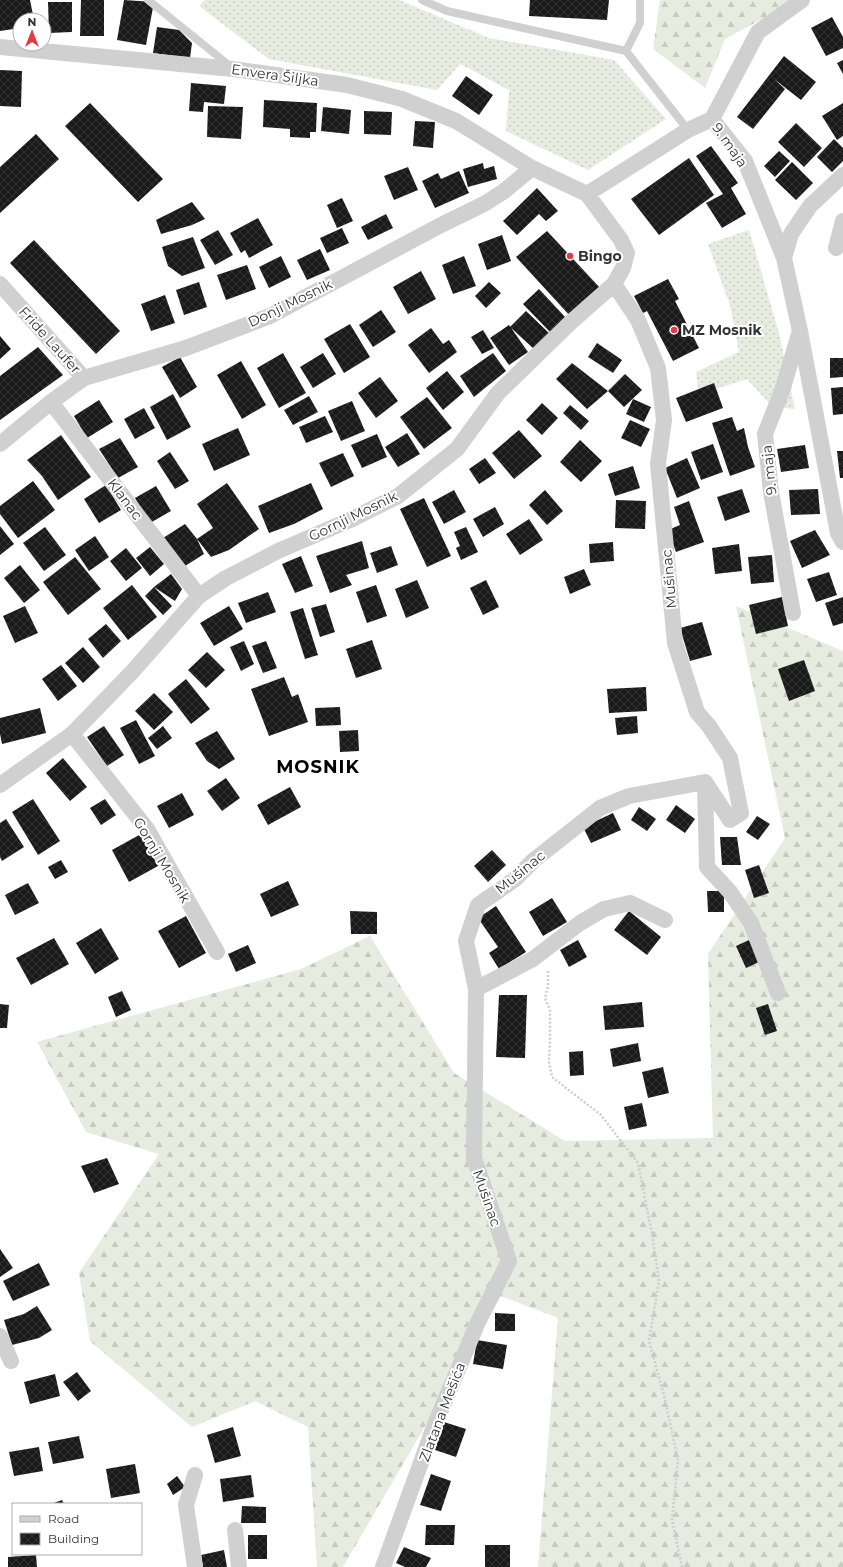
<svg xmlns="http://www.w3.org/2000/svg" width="843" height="1567" font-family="Montserrat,sans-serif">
<defs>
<pattern id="grass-dots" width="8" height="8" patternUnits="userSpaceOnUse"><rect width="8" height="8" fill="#e6ecdf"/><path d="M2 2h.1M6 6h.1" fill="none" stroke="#c6cbc0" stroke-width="1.8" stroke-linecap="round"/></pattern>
<pattern id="forest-firs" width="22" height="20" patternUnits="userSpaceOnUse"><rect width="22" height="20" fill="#e6ecdf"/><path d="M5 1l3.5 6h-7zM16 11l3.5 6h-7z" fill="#c6cbc0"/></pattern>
<pattern id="building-cross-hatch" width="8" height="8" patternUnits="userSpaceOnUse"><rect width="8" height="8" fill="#1a1a1a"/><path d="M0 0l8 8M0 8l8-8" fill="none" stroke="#333"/></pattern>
</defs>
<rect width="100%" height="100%" fill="#fff"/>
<path fill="url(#grass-dots)" d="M205,0H399L489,38L614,60L666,119L588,170L506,131L509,90L460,64L437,90L269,59L199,6Z
M749,230L779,333L795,409L773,407L747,379L699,394L696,372L739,352L730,305L708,244Z"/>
<path fill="url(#forest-firs)" d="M660,0H797L725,39L705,88L653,49Z
M736,606L843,651V1567H538L558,1318L501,1296L343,1567H317L308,1427L255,1401L192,1427L90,1341L79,1273L159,1154L86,1132L37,1042L301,969L370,936L454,1073L565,1141L713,1138L708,954L785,838Z"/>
<path fill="url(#building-cross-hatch)" d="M0,0H30L34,20H20V28L0,31Z
M81,0H104V36H80Z
M124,0L154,2L146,45L117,40Z
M530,0H609L607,20L529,16Z
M48,2H72V32L49,33Z
M832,17L843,37V48L826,56L811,28Z
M157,27L179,30L192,43L190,58L153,53Z
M784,56L816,82L801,100L774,79L785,89L753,129L737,117Z
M843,60V74L837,63Z
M0,70L22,71L21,107L0,106Z
M466,76L493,95L479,115L452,96Z
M191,83L226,86L224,104L204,102L203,112L189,111Z
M264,100L317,103L316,132H310V138L290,137V129L263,127Z
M90,103L163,179L138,202L65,126Z
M843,103V136L837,140L822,116Z
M208,106L243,107L241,139L207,137Z
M323,107L351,110L349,134L321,131Z
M364,111L392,112L391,135L364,134Z
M415,121L435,122L433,148L413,146Z
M796,123L822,148L804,167L778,142Z
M36,134L59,159L0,213V167Z
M834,139L843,148V161L832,172L817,157Z
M711,146L738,183L731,188L746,214L722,228L706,203L723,194L696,156Z
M779,151L790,161L775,177L764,166Z
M689,158L714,195L659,235L631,199Z
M792,162L813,183L796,200L775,180Z
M483,163L484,169L494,166L497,179L468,187L463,169Z
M408,167L418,190L394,200L384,176Z
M459,171L469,193L435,208L422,181L438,173L441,179Z
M537,188L558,211L546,221L539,214L517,235L503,221Z
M342,198L353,221L337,228L327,205Z
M192,202L205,219L192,225L161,234L156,220Z
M386,214L393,228L368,240L361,227Z
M258,218L273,245L249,258L245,250L241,253L230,233Z
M342,228L349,243L327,253L320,238Z
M218,230L233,255L215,265L200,240Z
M547,231L602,290L571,317L516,257Z
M502,235L511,261L487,270L478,244Z
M193,237L205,268L182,276L168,266L162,247Z
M34,240L120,331L96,354L10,263Z
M320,249L330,270L307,280L297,260Z
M281,256L291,277L269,288L259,267Z
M464,256L476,286L453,294L442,265Z
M247,265L256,289L226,300L217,275Z
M421,271L436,299L408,314L393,287Z
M668,279L679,299L675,301L699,348L673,361L647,311L643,313L634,296Z
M199,282L207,307L184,315L176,290Z
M489,282L501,293L486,308L475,296Z
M539,289L567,319L551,333L523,304Z
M165,295L175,323L151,331L141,304Z
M381,310L396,332L373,347L359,325Z
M526,311L549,333L534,349L510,327Z
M350,324L370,357L344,373L324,339Z
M509,325L528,352L509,365L490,338Z
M431,328L443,344L449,340L457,352L429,373L408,345Z
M483,330L494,348L482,354L471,337Z
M0,336L11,349L0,359Z
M597,343L622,360L613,373L588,357Z
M38,347L63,375L0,420V376Z
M283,353L306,393L279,408L257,368Z
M323,353L336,374L313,388L300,367Z
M493,353L506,371L474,397L460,376Z
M180,357L197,387L180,398L162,367Z
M830,358H843V377L830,378Z
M241,361L266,405L242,419L217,375Z
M572,363L608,391L587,409L556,379Z
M447,371L464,392L443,410L426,388Z
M625,374L642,390L624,407L608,391Z
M380,377L398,401L376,418L358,393Z
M714,383L723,408L686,422L676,398Z
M843,387V414L833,415L831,388Z
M173,394L191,427L167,440L150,407Z
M309,396L318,412L293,425L284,410Z
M427,397L452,428L424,449L400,417Z
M633,399L651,407L644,422L626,414Z
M99,400L113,422L87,438L74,416Z
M352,401L365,431L341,441L328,411Z
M542,403L558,418L542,435L526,420Z
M570,405L589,421L581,430L563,413Z
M144,408L155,428L135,439L124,419Z
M325,416L333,432L306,443L299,427Z
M732,417L737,431L744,428L748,447L755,467L730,476L712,423Z
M630,420L650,429L641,447L621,438Z
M238,428L250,455L214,471L202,444Z
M519,430L542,456L514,479L492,453Z
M407,433L420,454L398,467L385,447Z
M377,434L387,457L362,468L351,445Z
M61,435L91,477L58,500L42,476L27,460Z
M120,438L138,467L118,478L99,449Z
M580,440L602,461L581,482L560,462Z
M713,444L723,472L701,480L691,452Z
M805,445L809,468L781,472L777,449Z
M837,451H843V478H840Z
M170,452L189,481L175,489L157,461Z
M343,453L354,476L331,487L319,463Z
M485,458L496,473L479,484L469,469Z
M687,458L700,488L677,498L665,468Z
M633,466L640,488L615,496L608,474Z
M33,481L55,510L18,538L0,514V506Z
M227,483L259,529L229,550L211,557L197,539L213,528L197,504Z
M311,483L323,509L294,524L269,533L258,506Z
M106,485L121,510L99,523L84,499Z
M156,486L171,511L150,523L135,498Z
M742,489L750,512L725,521L717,497Z
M818,489L820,514L791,515L789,490Z
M454,490L466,512L444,524L432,502Z
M545,490L563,511L547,525L529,505Z
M424,498L451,556L427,567L400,509Z
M616,500L646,501L645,529L615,528Z
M689,501L704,542L676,552L668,530L680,525L674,507Z
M495,507L504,524L483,537L473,519Z
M529,519L543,540L520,555L506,534Z
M185,524L197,539L204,554L182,568L163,538Z
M0,526L14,544L0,555Z
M45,527L66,555L44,571L23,543Z
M466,527L478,552L461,560L456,548L460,546L454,532Z
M815,530L830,555L802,568L790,541Z
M95,536L109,557L89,571L75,550Z
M362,541L369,568L346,575L352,585L330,593L316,556Z
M613,542L614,561L590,563L589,544Z
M739,544L742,571L715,574L712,548Z
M391,546L398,565L377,573L370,553Z
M150,547L164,564L150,576L136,558Z
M126,548L142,568L126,581L110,561Z
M772,555L774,582L751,584L748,557Z
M301,556L313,586L295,593L282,564Z
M75,557L101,589L68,615L43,582Z
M20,565L40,590L24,603L4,578Z
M584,569L591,585L570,594L564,577Z
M829,572L837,595L816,602L807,579Z
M171,574L182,589L175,601L154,587L172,606L163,615L145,596L154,587Z
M417,580L429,608L406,618L395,589Z
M486,580L499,607L483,615L470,588Z
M132,585L157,617L128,640L103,608Z
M376,585L387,616L367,623L356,592Z
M268,592L276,612L246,623L238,603Z
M782,597L788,626L756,634L749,605Z
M843,597V623L833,626L825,603Z
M326,604L335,632L320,637L311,608Z
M25,606L38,633L15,643L3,616Z
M229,606L243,629L214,646L200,623Z
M303,608L318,655L305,659L290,612Z
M702,622L712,655L690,661L680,628Z
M106,624L121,641L103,658L88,639Z
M372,640L382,669L356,678L346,649Z
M244,641L254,664L241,671L230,647Z
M266,641L277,668L263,673L252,646Z
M83,647L100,667L83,683L65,663Z
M207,652L225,670L206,688L188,670Z
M804,660L815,691L789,701L778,669Z
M61,665L77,686L58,701L42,679Z
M284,677L292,697L298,694L308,722L269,736L251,689Z
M186,679L210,709L191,724L168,694Z
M646,687L647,711L609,713L607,689Z
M154,693L173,712L154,730L135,711Z
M340,707L341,725L316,726L315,708Z
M40,708L46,733L2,744L0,734V718Z
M637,716L638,733L617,735L615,718Z
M136,720L155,756L139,764L120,728Z
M104,726L124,755L107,766L87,737Z
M163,726L172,738L157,749L148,738Z
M358,730L359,751L340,752L339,731Z
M217,731L235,759L219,769L207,761L195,743Z
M63,758L87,787L70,801L46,773Z
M226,778L240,798L222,811L207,791Z
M290,787L301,807L268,825L257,805Z
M182,793L194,815L169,828L157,806Z
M33,799L60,841L38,855L12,812Z
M105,799L116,815L101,825L90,808Z
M676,805L695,819L685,833L666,820Z
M639,807L656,819L647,831L631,820Z
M613,813L621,830L591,843L583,827Z
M757,816L770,824L758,840L746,832Z
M6,819L24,847L2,861L0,857V823Z
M141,834L158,866L129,882L112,850Z
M720,837H737L741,865H722Z
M492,850L506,865L488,882L474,866Z
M61,860L68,872L55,879L48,867Z
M759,865L769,893L754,898L745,870Z
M288,881L299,905L271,917L260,894Z
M28,883L39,903L15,915L5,895Z
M707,891H724V912H708Z
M552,898L567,922L543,936L529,912Z
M496,906L526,952L499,969L489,953L498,947L478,918Z
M350,911L377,912V934H351Z
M629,911L661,937L647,955L614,930Z
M186,916L206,953L179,968L158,931Z
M101,928L119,959L95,974L76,943Z
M54,938L69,964L31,985L16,958Z
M578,940L587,957L569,967L560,950Z
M749,940L759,962L746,968L736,946Z
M248,945L256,963L236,972L228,954Z
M122,991L131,1010L116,1017L108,997Z
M499,995H527L525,1058L496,1057Z
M642,1002L644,1027L605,1030L603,1006Z
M0,1004L9,1005L7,1028H0Z
M768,1004L777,1031L765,1035L756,1008Z
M638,1043L641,1061L613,1067L610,1049Z
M583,1051L584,1075L570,1076L569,1052Z
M663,1067L669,1093L648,1098L642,1072Z
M642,1103L647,1126L629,1130L624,1107Z
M107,1158L119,1184L94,1193L81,1166Z
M0,1249L13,1268L0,1277Z
M39,1263L50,1285L13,1301L3,1281Z
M37,1306L52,1330L39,1338L12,1345L4,1320L24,1314Z
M495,1313L515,1314V1331H495Z
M477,1340L507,1345L503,1369L473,1364Z
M77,1372L91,1391L78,1401L63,1382Z
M55,1374L60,1396L30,1404L24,1382Z
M444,1422L466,1429L456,1457L435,1450Z
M233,1427L241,1456L215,1463L207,1435Z
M79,1436L84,1458L53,1464L48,1442Z
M39,1447L43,1471L14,1476L9,1452Z
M135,1464L140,1493L111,1498L106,1469Z
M431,1474L451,1481L441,1511L420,1505Z
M251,1475L254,1497L223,1502L220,1479Z
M177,1476L185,1487L173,1495L167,1484Z
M62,1500L64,1504H51Z
M242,1506L266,1507V1523H241Z
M426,1525H455L454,1545H425Z
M248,1535H267V1559H248Z
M485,1545H510V1567H485Z
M404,1547L431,1558L426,1567H405L396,1563Z
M224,1550L227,1567H203L201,1555Z
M36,1555L37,1567H8V1557Z"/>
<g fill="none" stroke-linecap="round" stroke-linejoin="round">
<path stroke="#cdcdcd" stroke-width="2.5" stroke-dasharray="2 2" stroke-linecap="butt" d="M548,971V986L545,998L550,1010V1040L549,1062L552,1077L601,1115L638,1163L652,1234L659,1281L649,1341L665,1399L678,1461L672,1520L682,1567"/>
<path stroke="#d0d0d0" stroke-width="8" d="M148,0L230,66
M422,0L447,11L626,51
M640,0V23L626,51L688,130"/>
<path stroke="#d0d0d0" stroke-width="16" d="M0,47L233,69L347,85L402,99L456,121L532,168L587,194L688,130L712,119L758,32L802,0
M712,119L745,161L784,258L800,331L838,533L843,542
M836,248L843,221
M784,258L791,234L810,206L843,175
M0,284L84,378
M614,284L638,320L658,368L664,420L658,464L675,643L697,712L709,726L730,758L741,813L730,820L705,782
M51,402L199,596
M0,444L51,402L84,378L186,348L270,316L443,224L484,204L503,192L532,168
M793,613L771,492L765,434L782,391L799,334
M72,734L147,829L217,952
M705,782L707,867L730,892L751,923L778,993
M0,785L72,734L132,672L199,596L226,578L278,551L350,520L398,496L457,449L498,393L571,322L614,284L623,268L627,253L621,240L587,194
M476,989L533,959L580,923L604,909L630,903L665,920
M0,1336L11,1361
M195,1475L186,1505L195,1567
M235,1530L239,1567
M383,1567L435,1424L478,1322L509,1261L474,1158L476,989L466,941L478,905L514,880L534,860L600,808L629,796L705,782"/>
</g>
<g fill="#e63946" stroke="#fff" stroke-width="1.5">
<circle cx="570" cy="256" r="4"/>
<circle cx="674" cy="330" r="4"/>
</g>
<g text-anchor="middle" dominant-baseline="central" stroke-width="4" stroke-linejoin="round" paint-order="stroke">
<g font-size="14" fill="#333" stroke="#fff">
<text transform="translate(275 75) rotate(8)">Envera Šiljka</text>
<text transform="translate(730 145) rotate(55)">9. maja</text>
<text transform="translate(290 303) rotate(-26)">Donji Mosnik</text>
<text transform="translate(50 340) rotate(48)">Fride Laufer</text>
<text transform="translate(769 470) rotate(-96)">9. maja</text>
<text transform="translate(125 499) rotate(53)">Klanac</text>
<text transform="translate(353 516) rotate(-26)">Gornji Mosnik</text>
<text transform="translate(669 579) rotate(-95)">Mušinac</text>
<text transform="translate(162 860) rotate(59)">Gornji Mosnik</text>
<text transform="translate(520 872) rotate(-39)">Mušinac</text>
<text transform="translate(487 1198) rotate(71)">Mušinac</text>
<text transform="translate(442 1412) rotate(-69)">Zlatana Mešića</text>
</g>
<g font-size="14" font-weight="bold" fill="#333" stroke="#fff" text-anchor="start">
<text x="578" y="256">Bingo</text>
<text x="682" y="330">MZ Mosnik</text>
</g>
<g font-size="18" font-weight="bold" letter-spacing="1" fill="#000" stroke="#fff">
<text x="318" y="767">MOSNIK</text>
</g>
</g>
<rect x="12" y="1503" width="130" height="52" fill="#ffffff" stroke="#adadad"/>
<rect x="20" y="1516" width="20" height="6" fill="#d0d0d0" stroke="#adadad"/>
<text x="48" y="1523" font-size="12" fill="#333333">Road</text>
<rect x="20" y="1533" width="20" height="12" fill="url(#building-cross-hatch)" stroke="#adadad"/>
<text x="48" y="1543" font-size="12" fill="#333333">Building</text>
<g transform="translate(32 32)"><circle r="19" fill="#ffffff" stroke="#adadad"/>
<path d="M0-3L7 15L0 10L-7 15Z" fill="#e63946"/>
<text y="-6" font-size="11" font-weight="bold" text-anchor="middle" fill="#333333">N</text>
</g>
</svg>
